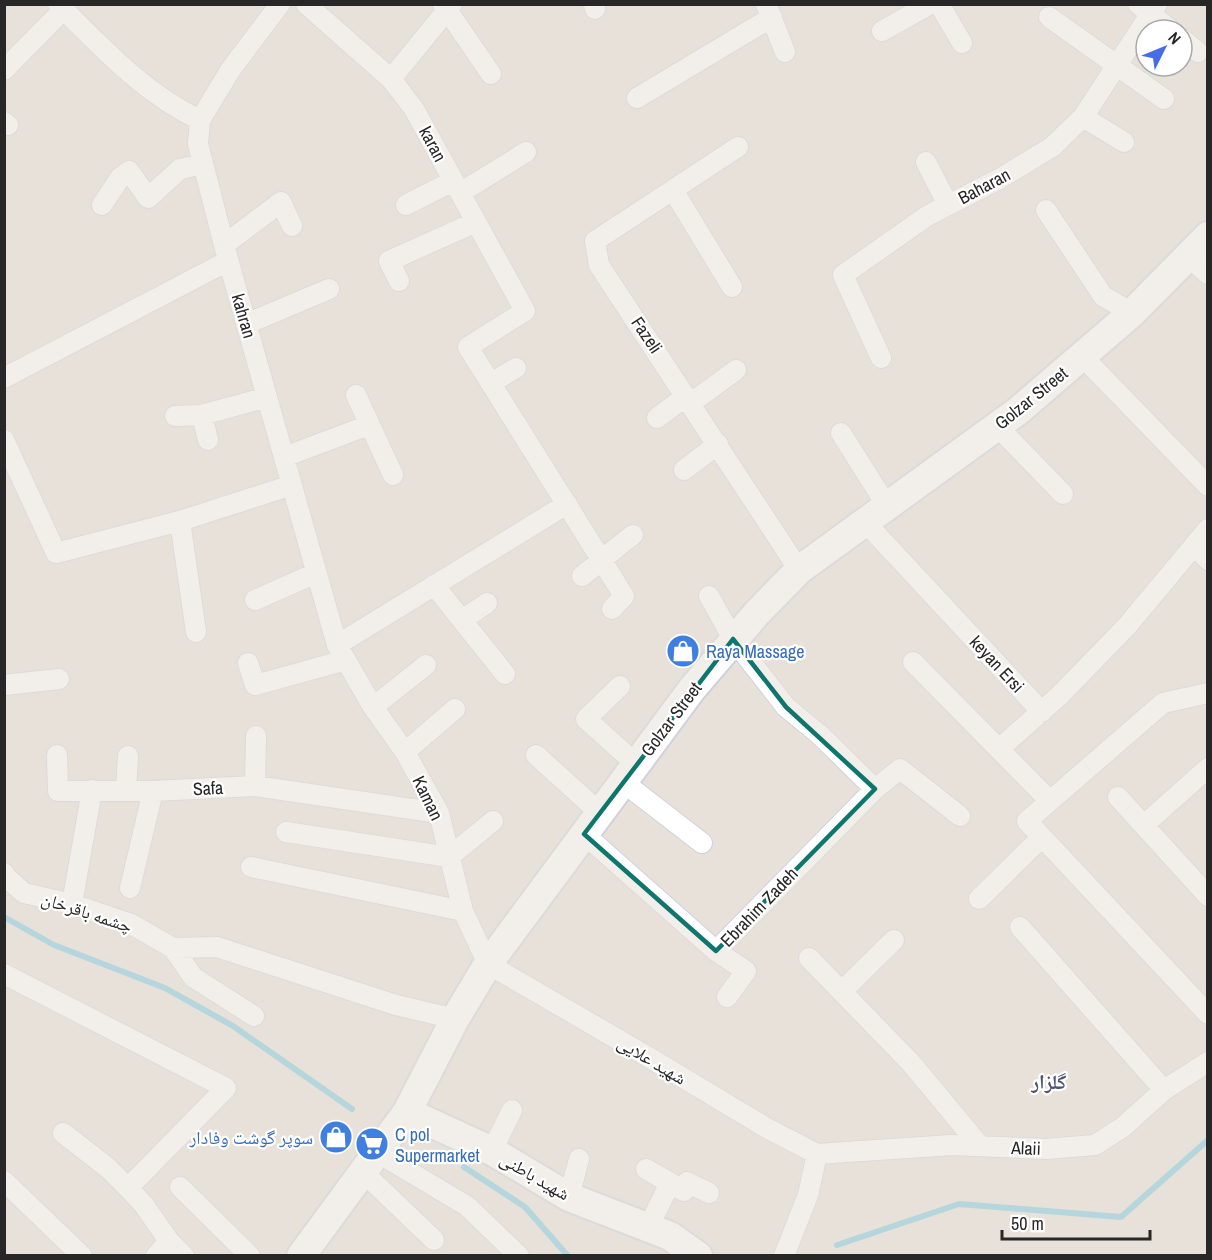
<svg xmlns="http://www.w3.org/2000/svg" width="1212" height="1260" font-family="'Archivo Narrow','Noto Naskh Arabic',sans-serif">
<rect width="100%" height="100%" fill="#e8e1d9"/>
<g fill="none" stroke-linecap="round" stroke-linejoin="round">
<path stroke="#76c8e1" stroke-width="6" d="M4,917L54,945L165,988L233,1026L352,1109
M464,1167L525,1207L568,1256
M837,1245L959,1204L1121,1217L1208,1140"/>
<defs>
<path id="street" d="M58,4C102,47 144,94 200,120
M280,4L231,69L200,120L198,144L224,245L337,645L373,707L405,752L439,813L463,911L488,964L650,1058L765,1127L817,1154L952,1145L1046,1149L1095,1145L1123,1127L1164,1090L1208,1062
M306,4L391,79L414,109L525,311L468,347L624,596L612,609
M443,4L491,74
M594,4L595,9
M766,4L785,52
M939,4L962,43
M1138,4L1171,30
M1049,17L1164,99
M882,31L930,4
M1182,39L1198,52
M4,70L63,10
M391,79L452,4
M637,98L772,17
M1083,117L1124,142
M4,122L8,125
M738,147L595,241L599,265L799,570
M926,162L948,205
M673,190L732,287
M460,193L526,152
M102,205L120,178L129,171L148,198L180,169L203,164
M406,205L453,181
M1046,210L1103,296L1132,313
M224,245L281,202L292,226
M1189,257L1208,274
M399,281L389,261L476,222
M246,324L329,289
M1082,356L1208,486
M881,358L843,275L927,216L999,179L1052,147L1083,117L1157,4
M4,378L228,261
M491,383L516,368
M356,395L393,475
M691,403L736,370
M202,415L208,440
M175,416L202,415L267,397
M657,418L686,396
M997,426L1063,494
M841,433L887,506
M4,440L56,553L180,521L292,485
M284,457L369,425
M684,470L718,444
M180,521L196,632
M865,522L1042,712
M1194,545L1208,560
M582,576C600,562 615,548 633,535
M434,585L505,674
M255,600L316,573
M462,620L487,603
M337,645L567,504
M913,662L1050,801
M248,663L255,685L346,660
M4,685L59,679
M620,686L586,719L636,764
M1208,693L1163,703L1027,821L1208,1014
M373,707L426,665
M999,749L1060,695L1127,626L1208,529
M405,752L455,709
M57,755L58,791H153L255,786L439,813
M536,755L600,813
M623,782L702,843
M255,786L256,736
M875,789L900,769L960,816
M126,790L128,756
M1118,797L1208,896
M1144,825L1208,768
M286,832L449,857L493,821
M584,834L716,951L875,789L820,735L786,707L733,639L709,596
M251,867L463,911
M4,873L6,877L24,893L72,904L131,924L173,948L193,977L254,1016
M130,888L153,791
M979,899L1042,837
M72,904L92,790
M1020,927L1164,1090
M173,948L217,947L396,1005L455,1019
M716,951L746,971L727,997
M809,958L911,1063L980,1146
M4,974L226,1088L128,1188
M842,991L894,940
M63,1133L108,1168L128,1188L144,1205L169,1241L184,1256
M492,1151L512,1110
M378,1153L467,1206L519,1256
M646,1169L684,1191L687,1182L709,1193
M363,1172L434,1240
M4,1181L82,1256
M180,1187L250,1256
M569,1197L579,1159
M648,1228L670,1183
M156,1256L169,1241
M784,1256L808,1195L817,1154"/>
<path id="secondary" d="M407,1112L492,1151L569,1197L670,1236L698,1256
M301,1256L407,1112L455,1019L488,964L692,689L757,613L799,570L1018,411L1132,313L1208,236"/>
</defs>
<use href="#street" stroke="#cfd2de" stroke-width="22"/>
<use href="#secondary" stroke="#cfd2de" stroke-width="32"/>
<use href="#street" stroke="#fff" stroke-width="20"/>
<use href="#secondary" stroke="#fff" stroke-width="28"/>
</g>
<path d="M0 0H1212V1260H0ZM733,639L786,707L875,789L716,951L584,834Z" fill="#e8e1d9" fill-opacity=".55" fill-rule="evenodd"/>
<path fill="none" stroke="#0f766e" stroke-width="4.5" stroke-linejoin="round" d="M733,639L786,707L875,789L716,951L584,834Z"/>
<defs>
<symbol id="shop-disc" viewBox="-11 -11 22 22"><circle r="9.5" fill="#3f7fe0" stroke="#fff"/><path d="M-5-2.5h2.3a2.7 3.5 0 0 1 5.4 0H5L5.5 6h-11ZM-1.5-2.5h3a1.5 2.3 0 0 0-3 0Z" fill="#fff"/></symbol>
<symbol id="supermarket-disc" viewBox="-11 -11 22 22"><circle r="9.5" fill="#3f7fe0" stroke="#fff"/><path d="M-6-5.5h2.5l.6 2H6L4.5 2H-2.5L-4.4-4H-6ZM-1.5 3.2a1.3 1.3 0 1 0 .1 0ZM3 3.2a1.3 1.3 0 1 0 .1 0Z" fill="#fff"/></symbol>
</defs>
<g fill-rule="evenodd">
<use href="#shop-disc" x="664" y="632" width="38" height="38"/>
<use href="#shop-disc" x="317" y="1118" width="38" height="38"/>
<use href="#supermarket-disc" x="353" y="1125" width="38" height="38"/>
</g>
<g text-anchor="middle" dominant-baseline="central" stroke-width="4.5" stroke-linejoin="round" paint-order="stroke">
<g font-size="18" fill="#272727" stroke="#fff">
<text transform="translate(433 144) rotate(62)">karan</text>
<text transform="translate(984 186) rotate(-28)">Baharan</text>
<text transform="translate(244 316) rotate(74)">kahran</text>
<text transform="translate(647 335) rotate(56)">Fazeli</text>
<text transform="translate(1031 398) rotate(-39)">Golzar Street</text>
<text transform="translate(997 664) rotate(47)">keyan Ersi</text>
<text transform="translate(671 719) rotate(-53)">Golzar Street</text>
<text transform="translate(208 788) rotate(-3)">Safa</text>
<text transform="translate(428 798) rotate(64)">Kaman</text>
<text transform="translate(759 907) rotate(-46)">Ebrahim Zadeh</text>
<text transform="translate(87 912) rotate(18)">چشمه باقرخان</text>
<text transform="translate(652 1060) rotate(31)">شهید علایی</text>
<text transform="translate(1026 1148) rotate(2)">Alaii</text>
<text transform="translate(535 1176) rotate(30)">شهید باطنی</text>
</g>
<g font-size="18" fill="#366cbe" stroke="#fff" text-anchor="start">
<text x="706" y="651">Raya Massage</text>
<text x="395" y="1134">C pol<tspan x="395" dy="21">Supermarket</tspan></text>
<text x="313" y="1137" text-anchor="end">سوپر گوشت وفادار</text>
</g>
<g font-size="20" font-weight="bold" fill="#4c5472" stroke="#fff">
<text x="1049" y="1081">گلزار</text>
</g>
</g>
<rect width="1212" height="1260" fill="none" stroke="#272727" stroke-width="12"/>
<g transform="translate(1164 48) rotate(47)"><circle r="28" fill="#ffffff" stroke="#a9a9a9" stroke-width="1.5"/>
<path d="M0-4.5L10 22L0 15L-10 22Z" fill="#486ce6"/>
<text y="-9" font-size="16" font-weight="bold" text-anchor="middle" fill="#272727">N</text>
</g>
<path d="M1002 1230v9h148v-9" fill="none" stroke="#272727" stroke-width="3"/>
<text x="1011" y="1230" font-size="18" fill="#272727" stroke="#ffffff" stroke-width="4.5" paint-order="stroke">50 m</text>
</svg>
